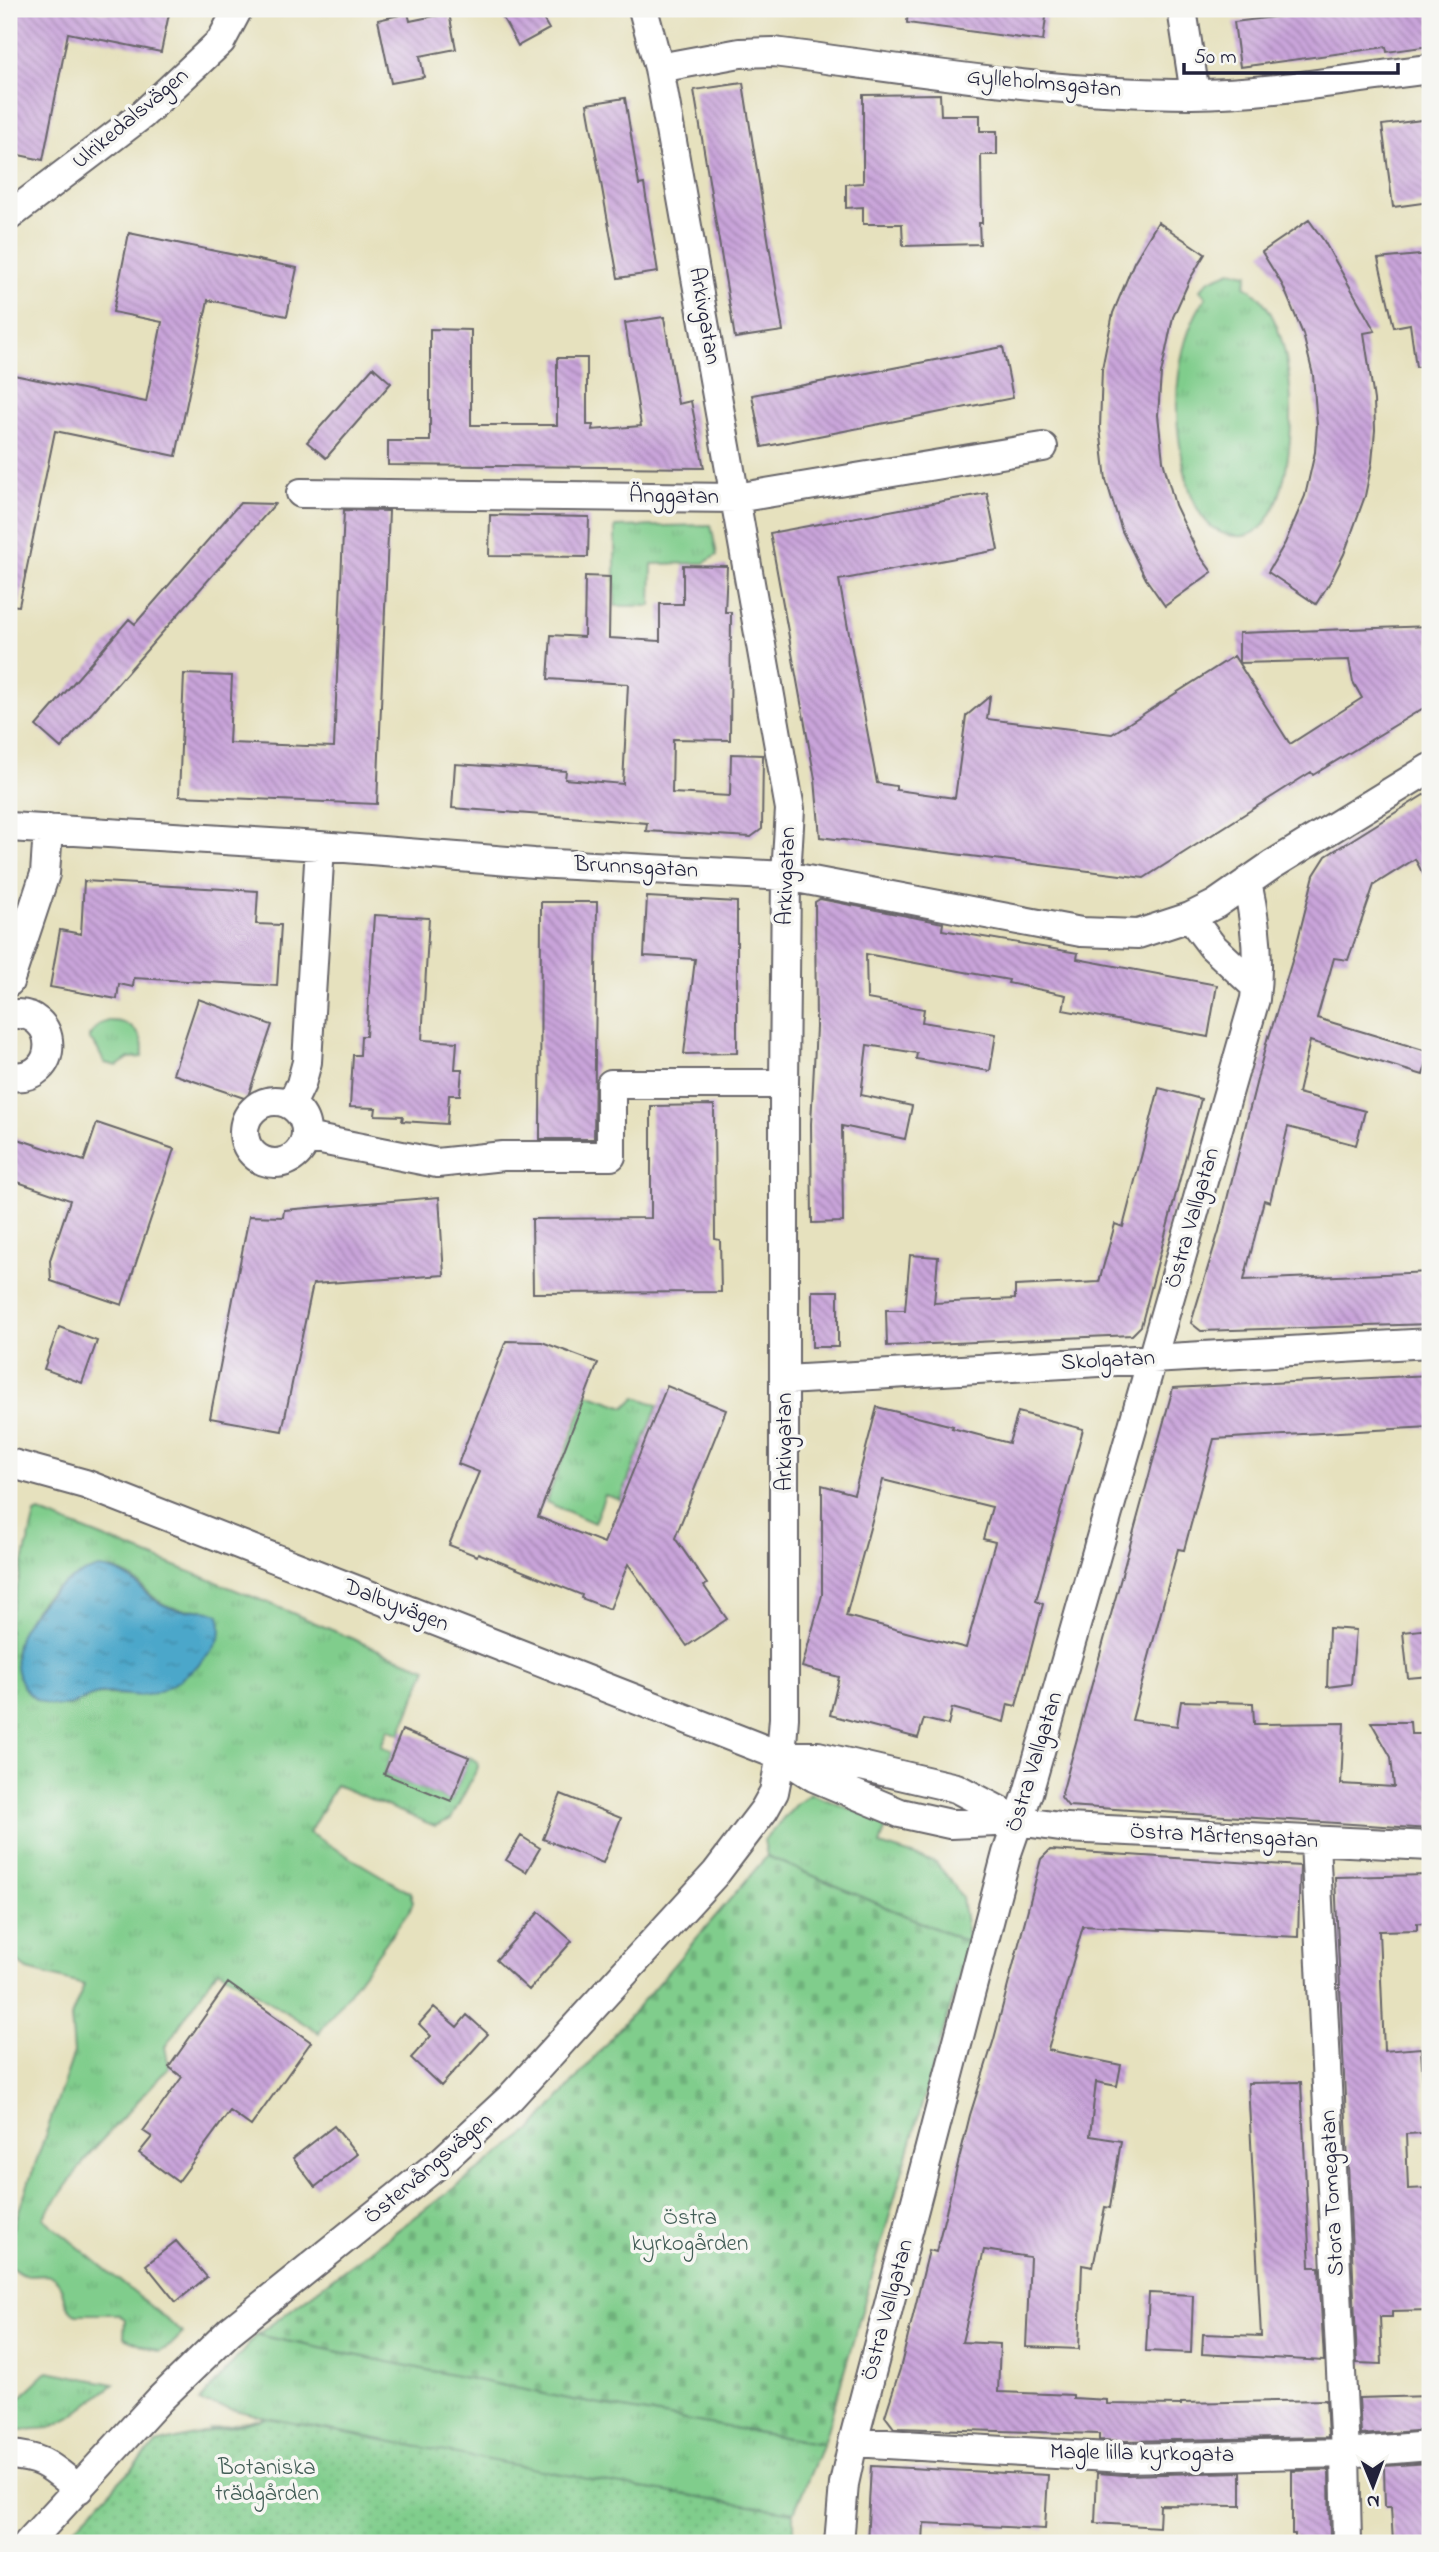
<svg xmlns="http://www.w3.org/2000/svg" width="1439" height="2552" font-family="'Indie Flower',sans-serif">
<defs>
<pattern id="grass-tufts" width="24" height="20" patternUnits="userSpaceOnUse" patternTransform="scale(1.75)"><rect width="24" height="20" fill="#80cd8c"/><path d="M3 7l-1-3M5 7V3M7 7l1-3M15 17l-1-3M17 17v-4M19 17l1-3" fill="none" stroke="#6eb07a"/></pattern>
<pattern id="cemetery-stones" width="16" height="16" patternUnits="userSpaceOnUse" patternTransform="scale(1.75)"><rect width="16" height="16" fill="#80cd8c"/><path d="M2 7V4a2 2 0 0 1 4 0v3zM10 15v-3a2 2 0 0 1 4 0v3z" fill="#6eb07a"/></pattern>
<pattern id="garden-dots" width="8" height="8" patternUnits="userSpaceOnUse" patternTransform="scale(1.75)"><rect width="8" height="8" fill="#80cd8c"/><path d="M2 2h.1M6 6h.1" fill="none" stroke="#6eb07a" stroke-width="1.8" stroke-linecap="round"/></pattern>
<pattern id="water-ripples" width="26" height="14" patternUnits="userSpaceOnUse" patternTransform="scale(1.75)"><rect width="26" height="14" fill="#4ca7ca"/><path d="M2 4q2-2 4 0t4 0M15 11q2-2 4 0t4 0" fill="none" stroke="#3f88a5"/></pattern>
<pattern id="building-back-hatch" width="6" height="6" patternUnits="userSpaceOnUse" patternTransform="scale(1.75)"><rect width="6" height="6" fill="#c9a4da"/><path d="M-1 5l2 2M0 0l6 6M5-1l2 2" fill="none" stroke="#a385b2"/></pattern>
</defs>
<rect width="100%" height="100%" fill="#f6f6f2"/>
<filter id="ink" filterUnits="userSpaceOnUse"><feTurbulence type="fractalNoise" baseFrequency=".0143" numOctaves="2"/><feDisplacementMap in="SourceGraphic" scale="14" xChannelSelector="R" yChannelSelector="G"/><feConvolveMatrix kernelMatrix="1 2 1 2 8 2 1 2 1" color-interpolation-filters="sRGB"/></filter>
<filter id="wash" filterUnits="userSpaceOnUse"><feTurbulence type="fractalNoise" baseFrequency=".00686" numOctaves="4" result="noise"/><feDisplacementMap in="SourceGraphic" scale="28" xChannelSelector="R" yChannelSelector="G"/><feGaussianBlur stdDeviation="1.57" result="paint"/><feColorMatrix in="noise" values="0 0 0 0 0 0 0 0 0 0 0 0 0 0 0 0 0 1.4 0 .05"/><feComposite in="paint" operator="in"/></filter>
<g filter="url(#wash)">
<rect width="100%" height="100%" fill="#e6e1be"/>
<path fill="url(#grass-tufts)" stroke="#517864" stroke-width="2" fill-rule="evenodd" d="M1231,271L1248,274L1245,286C1303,317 1301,470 1268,519C1263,528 1253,535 1243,536C1197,540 1187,485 1181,451C1172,401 1177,340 1206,297L1200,290L1209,280Z
M711,525L717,555L704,563L652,564L651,606H615V527Z
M109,1021C130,1020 147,1035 142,1057L129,1058L117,1066L105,1063C99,1055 99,1046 89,1040V1036L100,1024Z
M588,1394L625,1407L636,1397L658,1405L620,1500L605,1495L594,1523L546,1502Z
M39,1512L271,1604L388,1654L427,1668L400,1734L388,1729L381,1746L393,1752L384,1774L451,1801L469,1757L477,1761L478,1767L451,1819L435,1826L336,1785L309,1833L410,1893L413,1902L410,1910L319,2033L218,1969L165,2047L169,2067L91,2152L43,2218L183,2333L170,2346L159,2352L124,2337L125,2319L117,2314H76C59,2305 67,2288 54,2278C41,2269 27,2286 9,2264V2239L74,2053L71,2017L84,1985L28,1970L9,1955V1619L35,1514ZM112,1569C155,1582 145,1614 203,1609L146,1695L97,1694L70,1706H60L15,1655C19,1634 35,1602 54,1590C67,1582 97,1575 112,1569Z
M811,1794L887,1823L880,1845L935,1862L949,1878L962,1898L969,1943L767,1856L764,1840L797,1804Z
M257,2335L579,2401L823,2444L794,2512V2543L208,2430L265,2417L199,2402Z
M48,2371L114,2384L71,2417L50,2428L9,2431V2403L22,2396Z"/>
<path fill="url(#cemetery-stones)" stroke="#517864" stroke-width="2" d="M767,1856L969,1943L823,2444L579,2401L257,2335L533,2129Z"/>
<path fill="url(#garden-dots)" stroke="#517864" stroke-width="2" d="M267,2418L604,2482L794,2512V2543H60L156,2444Z"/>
<path fill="url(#water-ripples)" stroke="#376482" stroke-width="2" d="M99,1568C139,1572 140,1598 171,1608C187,1614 204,1605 219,1615C221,1622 222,1629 220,1636C213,1658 170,1691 147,1695C131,1698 115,1691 99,1694C87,1696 76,1705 64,1706C21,1708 5,1664 22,1630C39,1599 66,1577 99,1568Z"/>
<g id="blocks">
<path fill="url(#building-back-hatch)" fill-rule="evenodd" d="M9,9H85L108,13L109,9H170L161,52L68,33L43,160L9,153Z
M498,9H537L549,29L518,46Z
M908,9H1047L1043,41L907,23Z
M1337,9H1430V46L1387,52L1386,47L1240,67L1234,22Z
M408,13L410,21L449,13L456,49L420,56L424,77L391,83L378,20Z
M743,83L783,331L735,338L694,90Z
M940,94L941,115H980V131H997V155H981L982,223H979L980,244L903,246L902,224H863V207L846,208V184L863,183V95Z
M625,98L639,185L644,184L658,272L618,278L587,104Z
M1430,119V202L1393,207L1382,125Z
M1309,220L1324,241L1375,331L1364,333L1374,400L1375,430L1372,462L1365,496L1344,554L1330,582L1316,604L1268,572L1285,543L1305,496L1315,452L1317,425L1313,375L1303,334L1283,286L1262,252Z
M1158,222L1205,254L1190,279L1173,317L1161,374L1158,415L1163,461L1175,505L1198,553L1212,572L1165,606L1146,579L1122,531L1106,480L1100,428L1102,369L1113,313L1134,262Z
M129,233L297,268L287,316L208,300L176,456L55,431L19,606L9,605V374L146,402L162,322L113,312Z
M1430,254V366L1416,367L1410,324L1394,327L1378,259Z
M664,317L678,404L691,401L704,468L388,465V441H430V329L471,330V425H557V358H587V425H593L592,430L641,426L625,323Z
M1003,347L1013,398L762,447L752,395Z
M373,367L391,383L326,458L307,442Z
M987,493L998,550L839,580L877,783L896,786V790L955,798L966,716L990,696L987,719L1112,734L1234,656L1290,744L1362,698L1353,682L1349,660L1239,663V633L1430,626V704L1313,775L1311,772L1144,878L820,837L815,779L770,533Z
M240,503L275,504L61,748L36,726L129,619L135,624Z
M344,510L389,511L377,804L179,796L184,674L232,676L229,743L334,747Z
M490,515L589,517L588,557L489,556Z
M683,565L727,566L725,612H731L730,740L673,739L672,793L730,796L731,754L763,755L762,829L751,837L646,831L647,823L452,808L455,764L566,771L565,779L623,784L628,684L548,679L551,635L584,637L585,576L610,577L609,638L660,641V604H683Z
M1430,791V887L1415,859L1374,885L1348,960L1334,958L1317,1018L1430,1052L1423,1075L1310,1041L1298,1093L1365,1111L1356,1145L1288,1127L1270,1202L1264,1200L1244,1280L1430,1272V1324L1201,1331L1191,1323L1219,1231L1268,1036L1269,1037L1295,951L1314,875L1326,856Z
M84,881L258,891L256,924L281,925L277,986L134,978L133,987L119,984L117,999L50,987L60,930L81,934Z
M647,897L737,902V1053L684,1054L695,959L644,956Z
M820,899L943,923L942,930L1078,953L1077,959L1217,985L1208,1037L1063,1010L1066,995L1008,983L1009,980L866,954L867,999L924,1009L922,1022L996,1034L990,1071L916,1059L917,1053L867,1045L861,1095L912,1106L905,1139L842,1126L843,1222L812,1223L811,1124L816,1027L815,902Z
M541,902H597L594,1139H540Z
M374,915L429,918L422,1040L457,1042L455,1069H462L460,1095H449L447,1124L402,1121L403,1116L375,1115L376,1108L350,1107L353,1055H360L361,1036H366Z
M198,999L272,1025L247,1099L173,1074Z
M1159,1088L1201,1099L1141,1326L1132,1335L887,1346L886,1310H905L910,1255L938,1257L934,1303L1015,1299V1286L1099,1282L1115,1224L1123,1227Z
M714,1105L715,1239L720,1240L721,1292L533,1293L532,1219L651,1218V1106Z
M97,1123L174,1149L122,1305L51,1281L50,1260L70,1200L9,1179V1136L84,1161Z
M439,1197L444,1275L313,1284L282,1431L210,1418L249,1216L283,1217L284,1210Z
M812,1291H838V1347H812Z
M59,1327L97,1341L82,1383L44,1369Z
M506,1341L542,1342L598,1363L538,1517L604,1543L667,1386L726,1410L675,1538L707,1584L704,1586L727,1619L687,1646L628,1564L610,1609L581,1598L582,1595L478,1553L477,1556L449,1545L479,1472L458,1464Z
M1430,1375V1427L1214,1439L1184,1550L1178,1549L1132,1720L1177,1726L1181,1701L1253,1703L1254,1724L1344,1723L1341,1784L1394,1787L1391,1757L1371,1722H1410L1411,1734H1430V1829L1068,1806L1061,1797L1173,1388Z
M877,1407L953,1426L952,1428L1009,1443L1018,1412L1083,1429L1036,1601L1043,1604L1016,1706L1008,1704L1004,1722L952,1708L948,1725L924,1719L918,1738L830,1715L839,1677L802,1667L822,1595V1485L854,1494ZM883,1480L992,1507L983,1539L995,1542L966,1648L846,1616Z
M1329,1628L1356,1630L1351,1684L1327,1687Z
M1430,1629V1676L1408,1678L1403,1632Z
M402,1730L469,1757L451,1801L384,1774Z
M561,1794L621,1818L603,1863L543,1839Z
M521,1836L540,1848L526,1872L506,1860Z
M1050,1850L1300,1866L1298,1937L1083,1926L1048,2050L1121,2065L1117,2086L1096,2082L1090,2136L1121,2141L1110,2208L1105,2207L1093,2267L1082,2265L1079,2349L1026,2347L1030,2257L984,2250L962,2342L1000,2344L998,2392L1073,2395V2398L1107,2400V2404L1181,2405V2403L1326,2400L1328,2437L1125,2441L1099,2440V2434L894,2428L885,2416L900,2369L929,2250L936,2252L970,2115L994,2039L1041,1859Z
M1430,1875V1924L1417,1923V1930L1379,1931L1384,2051L1421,2048L1426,2133L1406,2134L1408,2189L1430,2188V2310L1392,2311V2317H1380L1382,2364L1357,2363L1335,1877Z
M539,1912L572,1941L529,1990L496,1960Z
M228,1983L311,2042L251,2126L230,2111L178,2182L139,2153L152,2137L143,2131L182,2077L169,2067Z
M434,2007L457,2027L467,2015L488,2034L441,2086L411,2058L431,2036L419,2024Z
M1301,2082L1310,2267H1319L1324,2361L1202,2354L1203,2334L1261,2336L1248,2083Z
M334,2126L357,2154L315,2187L293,2158Z
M176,2241L207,2277L176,2302L146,2265Z
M1149,2293L1193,2295L1191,2353L1146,2351Z
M1430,2396V2430L1361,2435L1359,2398Z
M1430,2463V2543H1393L1391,2507H1385L1384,2466Z
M871,2466L1048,2475L1045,2529L924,2523L923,2543H867Z
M1329,2470L1330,2543H1295V2534H1292V2471Z
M1241,2472V2506L1160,2505L1159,2527L1095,2523L1097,2473L1125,2475Z"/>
</g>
</g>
<g filter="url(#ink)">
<use href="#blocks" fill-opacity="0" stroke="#676569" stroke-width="2"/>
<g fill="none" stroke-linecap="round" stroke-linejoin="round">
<defs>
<path id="minor" d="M1182,9L1195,94
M659,68L740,53L774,52C913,70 1052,94 1192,94C1270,94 1353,78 1430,69
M9,216L142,115L221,41L238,9
M301,493L736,498L1043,447
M9,827L320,846L534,863L786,876L1081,932L1138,934L1190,917L1216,904L1272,865L1430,768
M1190,917L1212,946L1256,987
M9,982L45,874L48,829
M9,1015C60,1005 63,1084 9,1076
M244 1132a31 31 0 1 1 62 0a31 31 0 1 1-62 0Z
M291,1105L301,1084L307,1062L320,846
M306,1137L437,1163L503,1156H611V1084H784
M785,1380L1430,1343
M9,1463L85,1484L781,1756L814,1777L900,1813L950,1824L1018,1821L1067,1828L1430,1846
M781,1756H818L956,1788L1015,1819
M1315,1842L1345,2453L1347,2543
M853,2442L1125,2458L1345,2453L1430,2446
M9,2455C45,2457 52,2468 79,2489
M28,2543L160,2399L230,2331L442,2161L510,2098L716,1873L764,1810L774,1792L781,1756L784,1718V1084L786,876L790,809L659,68L643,9
M839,2543L844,2484L853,2442L1007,1853L1028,1793L1255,999C1260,959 1256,922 1247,882"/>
</defs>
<use href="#minor" stroke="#676569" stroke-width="32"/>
<use href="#minor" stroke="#fff" stroke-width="28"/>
</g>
</g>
<g text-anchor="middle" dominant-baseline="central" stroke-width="7" stroke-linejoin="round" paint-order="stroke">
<g font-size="23" fill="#22223b" stroke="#f6f6f2">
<text transform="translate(1044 84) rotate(5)">Gylleholmsgatan</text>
<text transform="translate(131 119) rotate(-40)">Ulrikedalsvägen</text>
<text transform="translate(704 316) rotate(80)">Arkivgatan</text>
<text transform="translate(674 497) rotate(1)">Änggatan</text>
<text transform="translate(636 868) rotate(3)">Brunnsgatan</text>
<text transform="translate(787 876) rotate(-88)">Arkivgatan</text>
<text transform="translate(1193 1218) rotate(-74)">Östra Vallgatan</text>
<text transform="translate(1108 1361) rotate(-3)">Skolgatan</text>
<text transform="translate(785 1442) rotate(-90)">Arkivgatan</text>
<text transform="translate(396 1606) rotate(21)">Dalbyvägen</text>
<text transform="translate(1035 1762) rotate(-73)">Östra Vallgatan</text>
<text transform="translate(1224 1837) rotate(3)">Östra Mårtensgatan</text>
<text transform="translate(429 2169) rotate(-40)">Östervångsvägen</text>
<text transform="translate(1333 2193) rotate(-93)">Stora Tomegatan</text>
<text transform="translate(888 2310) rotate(-75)">Östra Vallgatan</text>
<text transform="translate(1142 2454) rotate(1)">Magle lilla kyrkogata</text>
</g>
<g font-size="23" fill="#435e57" stroke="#f6f6f2">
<text x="690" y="2218">Östra<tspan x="690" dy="26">kyrkogården</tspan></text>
<text x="267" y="2468">Botaniska<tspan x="267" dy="26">trädgården</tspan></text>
</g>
</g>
<rect width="1439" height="2552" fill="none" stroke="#f6f6f2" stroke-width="35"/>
<g transform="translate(1373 2486) rotate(179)" stroke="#f6f6f2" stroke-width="5" paint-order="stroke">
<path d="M0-5L12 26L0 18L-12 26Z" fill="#22223b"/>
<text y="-10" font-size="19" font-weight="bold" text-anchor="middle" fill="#22223b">N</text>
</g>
<path d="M1184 63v10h214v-10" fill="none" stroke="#22223b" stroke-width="3.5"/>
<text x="1194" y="63" font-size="21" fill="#22223b" stroke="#f6f6f2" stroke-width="5" paint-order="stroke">50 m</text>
</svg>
